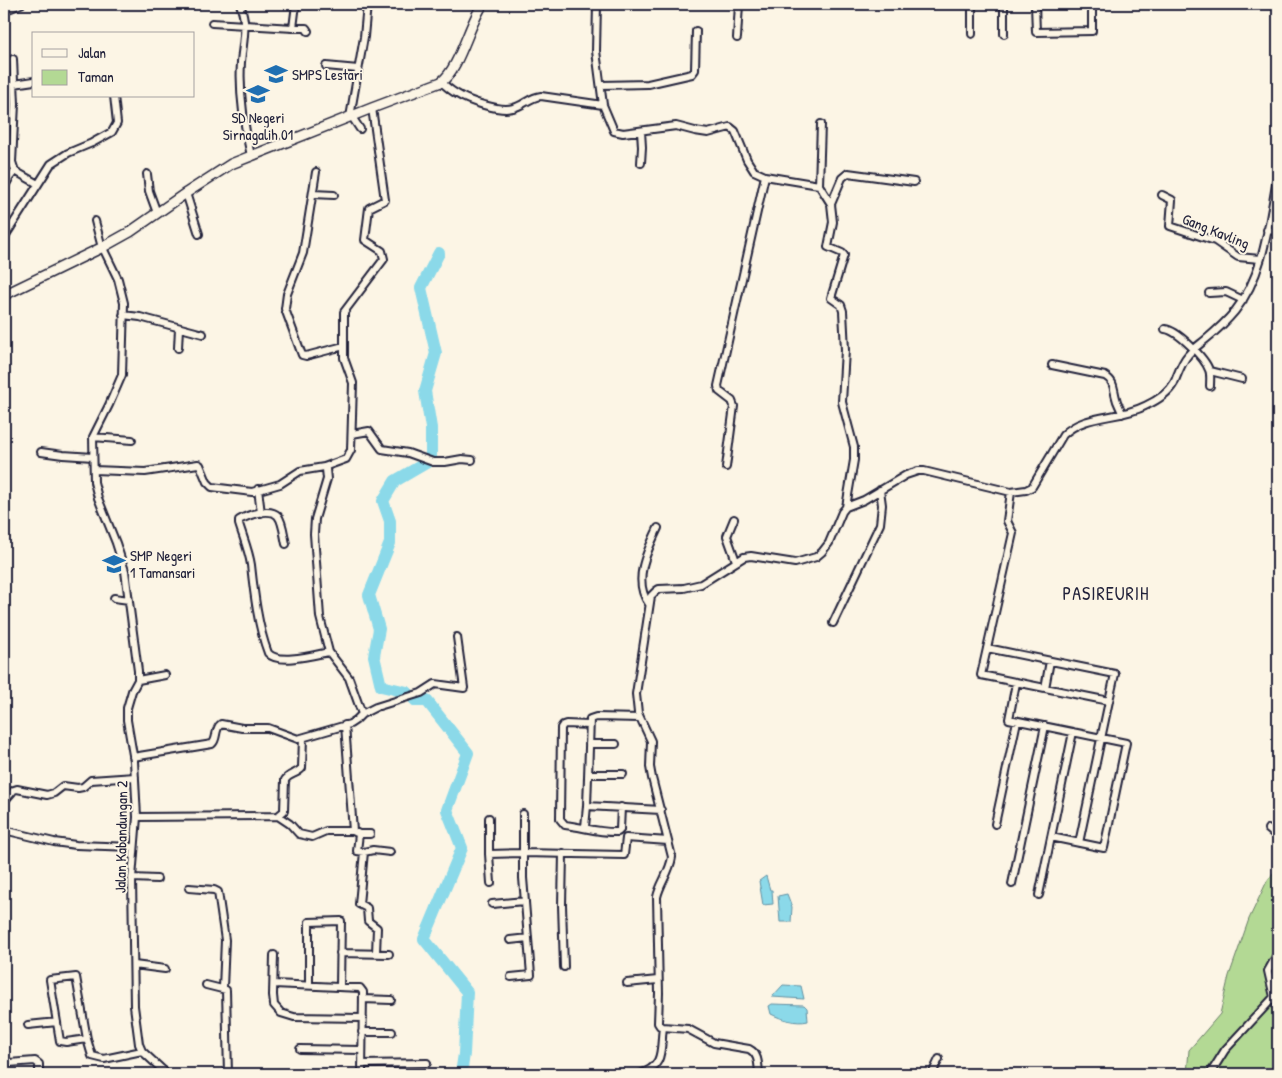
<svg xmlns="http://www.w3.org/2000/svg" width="1282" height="1078" font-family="'Patrick Hand',sans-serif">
<rect width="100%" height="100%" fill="#fcf5e5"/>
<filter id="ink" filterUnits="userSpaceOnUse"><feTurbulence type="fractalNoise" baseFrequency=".02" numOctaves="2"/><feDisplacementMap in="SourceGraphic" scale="10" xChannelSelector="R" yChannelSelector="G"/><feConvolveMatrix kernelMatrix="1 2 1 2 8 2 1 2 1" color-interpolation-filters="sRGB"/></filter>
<g filter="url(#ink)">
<path fill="#b3d994" stroke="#6a7e68" d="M1278,867V1074H1187L1189,1050L1220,1014L1229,976L1249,919L1267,881Z"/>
<path fill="#8bd9e9" stroke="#6190a3" d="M766,876L770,890H772L773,904L763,905L759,881Z
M787,894L792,907L791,922H780L778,896Z
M783,985L801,986L804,999L772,997Z
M772,1004L804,1005L807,1008L808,1021C796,1024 781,1019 771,1014L769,1006Z"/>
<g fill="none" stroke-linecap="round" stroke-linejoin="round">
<path stroke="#8bd9e9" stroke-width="12" d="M439,253L421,288L436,353L425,391L431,428V460L395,481L383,501L390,521V543L369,595L379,629L374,656L381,686L407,692L416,701H427L468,753L447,810L462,848L424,939L467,992L464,1054L461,1074"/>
<defs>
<path id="street" d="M240,4C248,26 243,40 241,62C239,93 244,126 251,156
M597,4L596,51L603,105L614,131L623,133L676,126L695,131L708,133L730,127L735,131L747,160L754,171L765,176L819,185L831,204L833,222L828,247L842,253L844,255L831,298L841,305L843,311L845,350L842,402L854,447V460L846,507
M972,4V34
M1004,4V34
M1035,4L1036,32L1092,31V4
M4,11L21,4
M212,23L293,28L296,4
M293,28H306L308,31
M737,38L739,4
M13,59L15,104L12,162L15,171L38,184
M326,66L358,69
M441,82C446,86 451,91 457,94C468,101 500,112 513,108C523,106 530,97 541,96L603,105
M14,84L34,81
M601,85L648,84L692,74L695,70L696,31
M350,117L364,37L367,4
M352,117L360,129
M641,131L642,147L641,163
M316,172L303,253L287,294L285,309L302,355L306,356L344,346
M147,174L149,191L157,213
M6,184L10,177L15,171
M819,185L821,124
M186,193L199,234
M313,194L334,195
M1162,195L1172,200L1170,226L1215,241L1238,257L1260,259
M831,204L842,178L848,173L914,182
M95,221L101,244L118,279L124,303L122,375L109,405L93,437L94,482L98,498L116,543L125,571L138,671V680L132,691L127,708V720L134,761L137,817L132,878L134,1006L139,1044L142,1051L167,1074
M1267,230L1278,231
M4,238L51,164L68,153L92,143L112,132L117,123L114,96
M1209,293L1226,292L1243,300
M123,315L140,317L203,334
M1165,329C1177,330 1205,358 1209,370C1211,374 1210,381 1210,386
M178,348L179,328
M1052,365L1105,376C1115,382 1113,388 1116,398C1117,404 1121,408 1122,414
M1210,371L1242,379
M352,434L369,431L382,449L408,453L433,462H445L462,459L472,460
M93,437L132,440
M41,452L63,455L93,457
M324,467L346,459L351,450L353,383L344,358V312L384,259L382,251L365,240L369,208L385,200L372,108
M726,467L734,406L732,401L719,391L718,386L765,176
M94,470L145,472L198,464L200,465L207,482L212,487L252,492L280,484L300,471L324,467L326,469L327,479L315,519L314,534L320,617L329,652L349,678L362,714L356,720L350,724L298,739L268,728H242L221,724C214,729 218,739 212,744L133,757
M258,489L261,513
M1011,492L1007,521L1013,533L981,675L1109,701L1079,843
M734,519L727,536L736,561
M286,544C284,536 283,522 278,516C270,507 248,515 239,520V524C243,537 249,551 251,565C254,593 258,627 268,653C278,665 314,655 329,652
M114,598L129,600
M649,604C632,581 647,551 658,528
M833,623L880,524L882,505L880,490
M987,648L1115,674L1109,701
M138,680L165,675
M1016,683L1009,719L1126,743L1104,848L1051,837
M1045,688L1050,661
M362,714L376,707L421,693L435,684L464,688L457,637
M640,718L596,717L590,719L587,806L661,810
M345,725L353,831
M589,725L566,724L563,725L561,728L560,819L565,825C583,827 600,833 618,832L620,830L621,807
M589,744H616
M588,774H623
M4,799L7,798L14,790L17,789L47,795L54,793L63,786L78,788L83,787L91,780L135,777
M278,816L290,824L299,834L312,837L326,831H353L359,834H370
M137,817L278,816L284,811L285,780C289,774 297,774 302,768L303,738
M489,818V854L491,883
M995,824L1017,721
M585,827L587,806
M1268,829L1274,834L1278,835
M4,830L54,842L76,845L134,847
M359,834L357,851L364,852L373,850L390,852
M364,852L359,904L367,908L368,921L377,928L376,953
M563,853L562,905L564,967
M489,854L523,853L624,855L626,838L668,841
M132,878L157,879
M1012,884L1045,726
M189,888L214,890L218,892L225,940L223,988
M1039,895L1073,732
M492,904L525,901
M510,940L528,938
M340,953L389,954
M274,955L273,995L274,1005L281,1013L294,1017L362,1018
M134,965L165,969
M511,977L531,975L523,878V814
M627,983L658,980
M274,984L360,988L363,992L362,1074
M309,984V922L341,921L340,986
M206,985L226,990L228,1074
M363,999L391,1000
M28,1025L57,1022
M362,1032H392
M87,1039L66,1042L60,1041L50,980L76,977L87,1039L92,1056L104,1059L142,1051
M300,1049L362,1050
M4,1062L9,1063L35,1061L39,1064V1074
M362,1064L427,1063
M640,1074C665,1066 660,1050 663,1027
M759,1074C758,1064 759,1054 749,1049L714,1043L688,1029L663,1027L660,1026L658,1023L659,993L657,897C660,883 670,872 672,857L652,778L650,767L651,741L638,713L636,694L651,596L656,591L659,589L684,588L701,584L744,557L751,556L795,563L816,557L822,552L829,543L842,512L846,507L864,500L906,475L918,471H924L1011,492L1026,490L1032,487L1063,435C1085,413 1118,420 1145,406C1156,401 1168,394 1174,383C1178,374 1181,363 1188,355C1192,350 1199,345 1205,340C1216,331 1226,322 1235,311C1265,274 1269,220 1278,174
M932,1074L939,1059
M1210,1074L1225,1050L1274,997L1268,971L1278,953"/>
<path id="secondary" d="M4,295L103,247L130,232L186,193L231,164L372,108L441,82C459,70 469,24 483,4"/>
</defs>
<use href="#street" stroke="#22223b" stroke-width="10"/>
<use href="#secondary" stroke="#22223b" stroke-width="12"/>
<use href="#street" stroke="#fcf5e5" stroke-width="6"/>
<use href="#secondary" stroke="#fcf5e5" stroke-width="9"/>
</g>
</g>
<defs>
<symbol id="school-bare" viewBox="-9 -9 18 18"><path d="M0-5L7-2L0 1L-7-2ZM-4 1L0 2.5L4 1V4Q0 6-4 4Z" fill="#1f6fb2" stroke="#fcf5e5" stroke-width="2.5" paint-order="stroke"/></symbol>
</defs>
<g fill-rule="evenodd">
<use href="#school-bare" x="260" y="58" width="32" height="32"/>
<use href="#school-bare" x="242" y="78" width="32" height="32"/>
<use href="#school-bare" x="98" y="548" width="32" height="32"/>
</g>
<g text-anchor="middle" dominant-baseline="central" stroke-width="4" stroke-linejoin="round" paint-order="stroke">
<g font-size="15" fill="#22223b" stroke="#fcf5e5" text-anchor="start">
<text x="292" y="74">SMPS Lestari</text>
<text x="258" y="117" text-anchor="middle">SD Negeri<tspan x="258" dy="17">Sirnagalih 01</tspan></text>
<text x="130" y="555">SMP Negeri<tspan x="130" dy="17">1 Tamansari</tspan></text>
</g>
<g font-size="15" fill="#22223b" stroke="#fcf5e5">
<text transform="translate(1216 231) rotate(22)">Gang Kavling</text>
<text transform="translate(121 837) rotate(-89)">Jalan Kabandungan 2</text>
</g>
<g font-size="18" letter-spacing="1" fill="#22223b" stroke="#fcf5e5">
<text x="1106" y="593">PASIREURIH</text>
</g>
</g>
<rect width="1282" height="1078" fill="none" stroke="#fcf5e5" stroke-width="20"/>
<rect x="10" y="10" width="1262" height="1058" fill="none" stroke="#22223b" stroke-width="2" filter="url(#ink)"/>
<rect x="32" y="32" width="162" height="65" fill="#fcf5e5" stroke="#a5a1a1"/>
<rect x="42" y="49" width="25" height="8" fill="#fcf5e5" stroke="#a5a1a1"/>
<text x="78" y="58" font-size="15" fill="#22223b">Jalan</text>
<rect x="42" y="70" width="25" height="15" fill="#b3d994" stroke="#a5a1a1"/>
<text x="78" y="82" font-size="15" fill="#22223b">Taman</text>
</svg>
